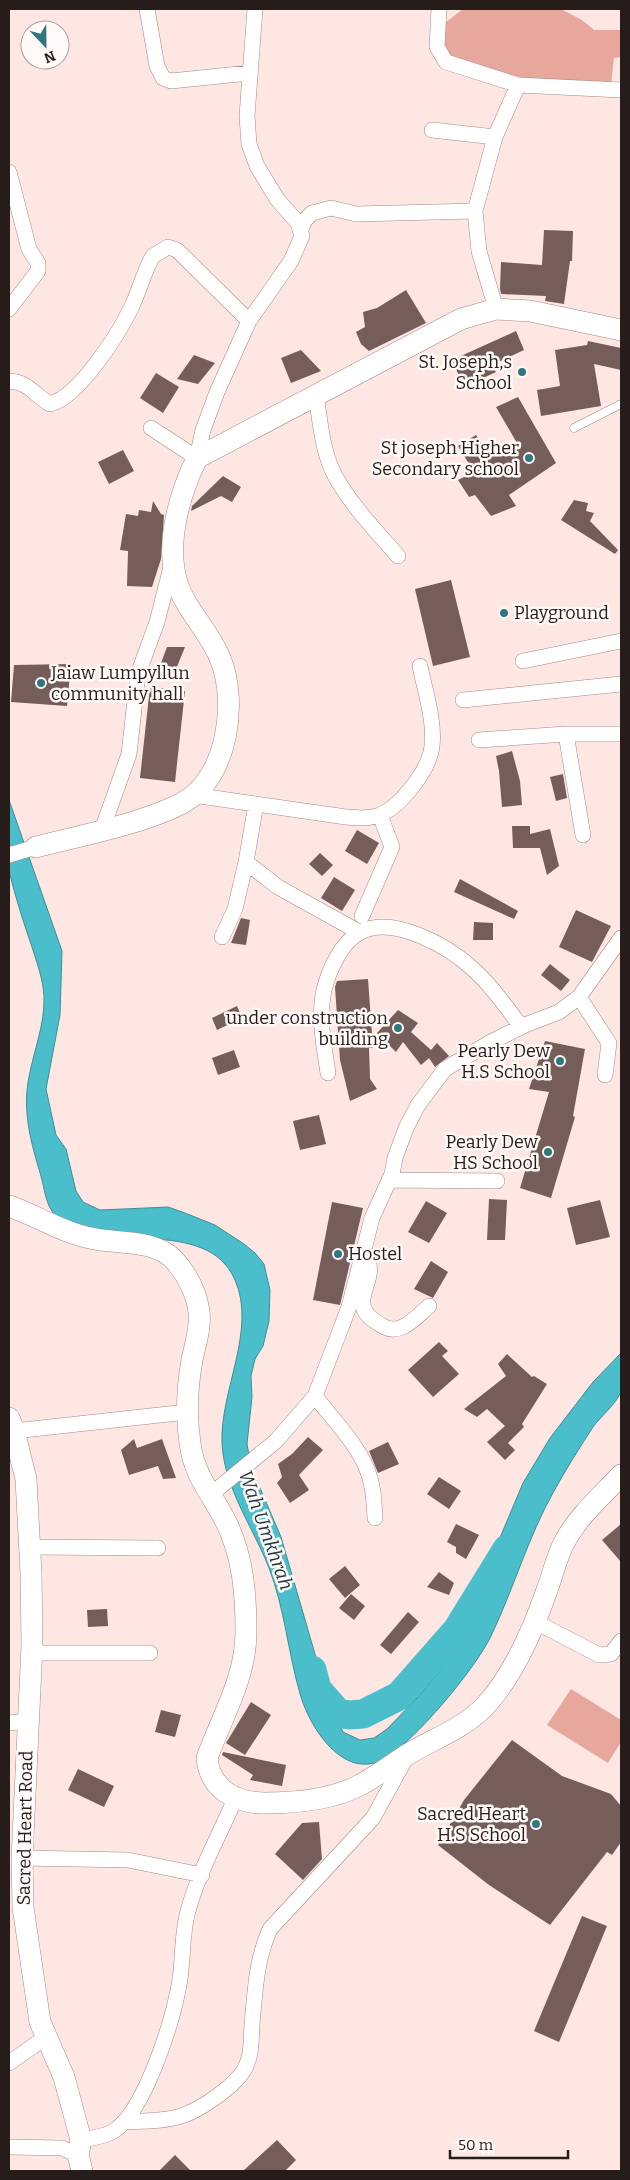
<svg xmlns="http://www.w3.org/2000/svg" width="630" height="2180" font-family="Bitter,serif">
<rect width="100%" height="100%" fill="#fee7e3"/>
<path fill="#e7a79d" d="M463,9H561L582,20L594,30H621V57L614,58L611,84L528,79L474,67L447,54L442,45L445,23Z
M571,1689L621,1720V1742L608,1763L547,1725Z"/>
<path fill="#4bbecb" stroke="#408d96" d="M9,800L62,951L60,1015L46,1089L56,1135L66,1149L76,1191L83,1202L100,1210L168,1207L185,1213L215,1225L244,1244L255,1253L264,1264L270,1290L269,1321L263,1346L255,1359L251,1376L252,1397L247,1444L251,1467L281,1537L328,1699L343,1732L360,1740L374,1738L387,1729L417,1698L464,1642L488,1578L499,1540L523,1483L550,1438L593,1382L621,1353C621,1365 625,1384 620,1394C614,1406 601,1416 593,1427C580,1447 566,1469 554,1491C528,1537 514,1588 491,1636C476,1668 413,1744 382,1760C343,1779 311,1729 301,1697C288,1654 285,1609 269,1568C253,1527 224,1488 222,1443C220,1390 257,1330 235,1280C206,1213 98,1258 55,1215C46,1206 44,1187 41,1176C31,1143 22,1111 29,1077C34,1050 45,1024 44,996C43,979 37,963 32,947C24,924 16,899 10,875C5,853 9,824 9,800Z"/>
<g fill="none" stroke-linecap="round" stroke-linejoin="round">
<path stroke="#4bbecb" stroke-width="29" d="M312,1670L317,1689L338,1713L349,1715L363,1714L399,1696L457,1630L507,1549"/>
</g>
<path fill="#755d59" d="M544,230L573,231L572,261H570L564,304L545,301L546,296L501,294L500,289L501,262L542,265Z
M406,290L426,323L369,351L361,344L356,332L365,327L363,312L377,308Z
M516,331L524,350L492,365L496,372L464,387L452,360Z
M588,341L621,348V370L594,364L601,406L541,416L537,390L560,386L555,350L587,345Z
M301,350L321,371L291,383L281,358Z
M194,355L215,363L198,384L177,379Z
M156,373L179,387L163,413L140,398Z
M518,397L556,463L509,495L516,506L491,516L475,495L469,497L458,480L474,472L458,446L476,435L490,456L517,443L496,407Z
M123,450L134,471L109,484L98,462Z
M223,476L241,487L232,502L221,496L191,511L192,506Z
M574,500L588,503L586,511L594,513L590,521L618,550L615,554L561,520Z
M153,501L161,514L164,515L161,559L152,587L127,586L128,551L120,550L126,514L138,516L139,510L151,512Z
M451,580L470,657L433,666L415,589Z
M167,647H185L176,669L161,663Z
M71,664L67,706L11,702L14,665Z
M150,687L185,691L175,782L140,778Z
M512,751L520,781L522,805L502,807L499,771L496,756Z
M563,774L567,798L556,801L550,777Z
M512,826H530V834L550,829L559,866L547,875L540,848H513Z
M357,830L379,843L367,864L345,851Z
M320,853L333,865L322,876L309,864Z
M334,877L355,890L342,911L321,898Z
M460,879L518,911L514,919L454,892Z
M576,910L611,926L592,962L559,947Z
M241,918L250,920L246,945L231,943Z
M474,922L493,923V940H473Z
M550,964L570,980L561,991L541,975Z
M368,979L373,1048H369L370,1079L377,1089L350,1101L340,1060L335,987L337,981Z
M237,1006L242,1018L217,1030L212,1018Z
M398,1010L418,1023L411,1032L431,1050L437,1043L449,1056L435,1067L429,1058L421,1065L403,1042L396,1052L377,1033Z
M545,1041L585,1049L573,1116L575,1117L551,1198L520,1188L549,1092L529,1089Z
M234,1050L240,1067L218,1075L212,1058Z
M319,1115L326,1144L300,1150L293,1121Z
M489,1199L507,1200L505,1240H487Z
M600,1200L610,1237L576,1245L567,1208Z
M426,1201L447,1213L429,1243L408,1232Z
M332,1202L363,1208L340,1305L313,1300Z
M431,1261L448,1272L433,1298L414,1289Z
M439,1342L448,1351L442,1356L459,1374L433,1397L408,1370Z
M507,1354L532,1377L534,1376L547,1384L522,1424L524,1427L508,1443L515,1450L505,1460L487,1442L505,1426L487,1409L477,1417L464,1409L506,1376L498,1364Z
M308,1437L323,1450L299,1475L309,1490L290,1503L277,1483L282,1477L278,1464L292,1454Z
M134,1439L137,1448L162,1439L176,1478L163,1479L158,1466L129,1475L121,1450Z
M388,1442L399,1464L378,1473L369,1451Z
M439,1477L461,1491L449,1509L427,1494Z
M456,1524L479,1535L466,1559L456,1553V1547L447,1542Z
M621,1524V1562L602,1540Z
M345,1566L360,1585L345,1598L329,1579Z
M439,1572L454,1583L449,1595L427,1587Z
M351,1594L365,1606L354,1620L339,1608Z
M107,1609L108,1626L88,1627L87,1610Z
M408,1612L419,1622L391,1654L380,1645Z
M251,1702L271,1715L245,1755L226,1743Z
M161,1710L181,1715L175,1737L155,1732Z
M512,1740L562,1776L611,1794L621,1806V1842L612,1855L607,1852L550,1925L489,1885L438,1845L464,1800Z
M223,1752L286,1765L282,1786L250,1780L253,1775L222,1755Z
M78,1769L114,1786L104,1807L68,1790Z
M319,1822L322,1859L303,1880L275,1854L302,1823Z
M582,1916L607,1926L559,2042L534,2031Z
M277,2140L296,2160L285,2171H243Z
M175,2155L191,2171H159Z"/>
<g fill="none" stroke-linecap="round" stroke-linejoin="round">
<defs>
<path id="lane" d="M574,428L621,404"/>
<path id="street" d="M147,9L157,66L163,78L171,81L249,73
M439,9L437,47L446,62L518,85L621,90
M432,130L495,137
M9,172L29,249L38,263V271L9,309
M301,229L305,220L312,213L331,208L356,214L475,211
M496,309L479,251L475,211L495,137L518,85
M9,381C29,382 34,395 50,404C79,397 120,332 132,306C140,289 144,271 153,256L168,247L177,250L249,321
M316,394C320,420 322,450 334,474C350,504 376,531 398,556
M151,428L197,458L203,430L217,392L249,321L291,261L302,236L298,223L277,199L257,166L249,144L247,116L255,9
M523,661L621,641
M463,700L621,684
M566,734L583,835
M479,740L566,734H621
M193,795L346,817C358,818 369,819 380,815C401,806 430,769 432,746C435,721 425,691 420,666
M102,830L129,754L138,674L157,622L171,567
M9,855L36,847
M246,862L256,804
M362,916L392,847L380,815
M222,937L235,909L246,862L278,887L359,932
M579,997L609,1043L605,1075
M328,1073C324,1046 318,1017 324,990C329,970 341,943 359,933C392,914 448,946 473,969C491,985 507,1007 521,1027
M389,1180L497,1181
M363,1250C380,1276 358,1288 364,1309C367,1317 375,1321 381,1325C399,1338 415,1318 429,1306
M315,1396C333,1420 358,1444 368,1472C374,1487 374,1503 375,1518
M14,1431L187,1412
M209,1496L276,1441L315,1396L349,1307L372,1218L392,1174L395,1158L406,1128L418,1105L445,1069L491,1042L525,1025L559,1012L579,997L621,938
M30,1547L158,1548
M536,1622L599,1655L611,1654L621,1641
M32,1653H150
M9,1723L27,1721
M22,1858L128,1860L202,1875
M9,2063L46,2037
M124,2122C169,2120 183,2122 220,2094C229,2087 238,2080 244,2070C252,2057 251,2040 252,2025C255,1992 256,1960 270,1929L373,1818L406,1758
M81,2140C92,2138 104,2137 114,2131C146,2109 174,2018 180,1979C183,1958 182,1936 187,1915C197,1875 219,1836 235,1799
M9,2147L62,2148L78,2155"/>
<path id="secondary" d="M36,847C79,836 146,823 184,802C228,777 238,701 220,658C209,630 184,609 176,579C166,540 180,493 197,458L461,319L496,309L530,311L621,330
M9,1206C41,1217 64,1235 101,1240C124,1243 158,1241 175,1261C187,1274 197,1294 199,1312C201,1328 195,1345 192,1360C187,1388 186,1416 190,1443C194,1476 212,1494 226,1522C243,1556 246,1594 246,1632C246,1678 222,1716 207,1758C210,1789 235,1803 265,1803C296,1803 330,1800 358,1786C374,1778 390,1766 405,1756C432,1739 462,1730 485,1706C514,1675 533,1630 547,1590C553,1574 557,1555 565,1541C579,1515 602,1496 621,1475
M9,1418L14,1431L26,1479L31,1573L32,1646L22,1858L23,1907L40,2022L64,2077L81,2140L78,2155L82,2171"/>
</defs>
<use href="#lane" stroke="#a28884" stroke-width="9"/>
<use href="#street" stroke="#a28884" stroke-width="16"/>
<use href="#secondary" stroke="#a28884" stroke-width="22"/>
<use href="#lane" stroke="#fff" stroke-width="8"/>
<use href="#street" stroke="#fff" stroke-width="15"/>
<use href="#secondary" stroke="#fff" stroke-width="21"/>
</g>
<g fill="#2e7780" stroke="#fff9f8" stroke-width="2">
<circle cx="522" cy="372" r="5"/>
<circle cx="529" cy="458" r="5"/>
<circle cx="504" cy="613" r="5"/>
<circle cx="41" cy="683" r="5"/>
<circle cx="398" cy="1028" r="5"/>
<circle cx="560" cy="1061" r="5"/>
<circle cx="548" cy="1152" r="5"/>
<circle cx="338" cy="1254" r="5"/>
<circle cx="536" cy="1824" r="5"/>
</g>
<g text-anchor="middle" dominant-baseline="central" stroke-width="5" stroke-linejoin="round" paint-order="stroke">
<g font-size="18" fill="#261c1a" stroke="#fff9f8" text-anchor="end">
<text x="512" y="362">St. Joseph,s<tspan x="512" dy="21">School</tspan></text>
<text x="519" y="448">St joseph Higher<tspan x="519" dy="21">Secondary school</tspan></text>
<text x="514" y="613" text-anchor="start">Playground</text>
<text x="51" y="673" text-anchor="start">Jaiaw Lumpyllun<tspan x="51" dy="21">community hall</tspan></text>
<text x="388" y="1018">under construction<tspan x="388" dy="21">building</tspan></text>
<text x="550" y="1051">Pearly Dew<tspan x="550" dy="21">H.S School</tspan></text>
<text x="538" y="1142">Pearly Dew<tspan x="538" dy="21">HS School</tspan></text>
<text x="348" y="1254" text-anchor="start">Hostel</text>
<text x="526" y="1814">Sacred Heart<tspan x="526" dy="21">H.S School</tspan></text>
</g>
<g font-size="18" fill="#261c1a" stroke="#fff9f8">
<text transform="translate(25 1828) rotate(-89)">Sacred Heart Road</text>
</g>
<g font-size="19" font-style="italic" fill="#1d3639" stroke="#fff9f8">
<text transform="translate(266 1530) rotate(70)">Wah Umkhrah</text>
</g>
</g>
<rect width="630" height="2180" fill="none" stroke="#261c1a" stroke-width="20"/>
<g transform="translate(45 45) rotate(158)"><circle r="24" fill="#fff9f8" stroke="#a8a19f"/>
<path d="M0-4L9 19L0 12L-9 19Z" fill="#2e7780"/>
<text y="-8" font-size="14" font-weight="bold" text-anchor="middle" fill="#261c1a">N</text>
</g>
<path d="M450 2150v8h118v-8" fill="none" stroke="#261c1a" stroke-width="2.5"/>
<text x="458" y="2150" font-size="15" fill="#261c1a" stroke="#fff9f8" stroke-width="4" paint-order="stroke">50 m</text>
</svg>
